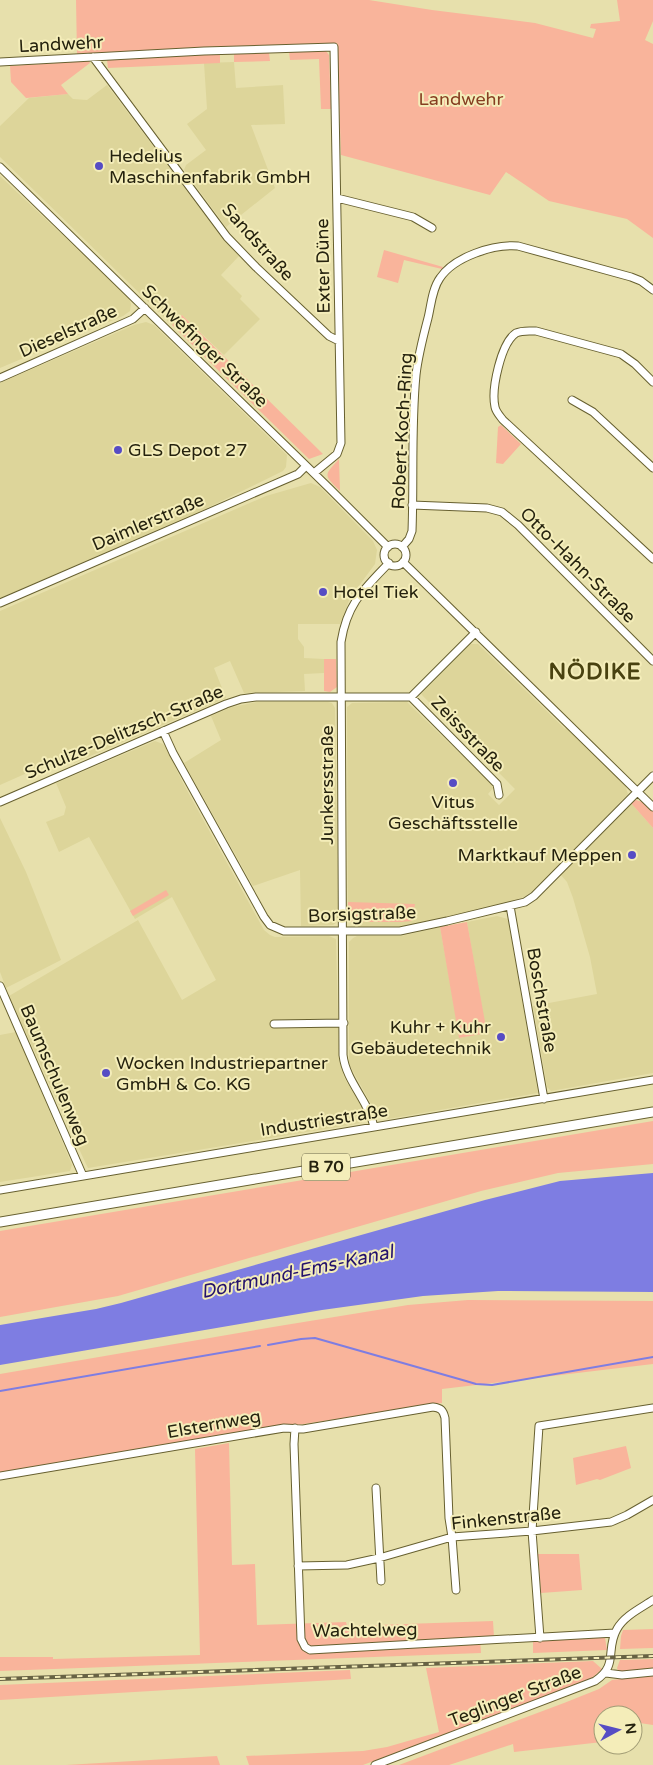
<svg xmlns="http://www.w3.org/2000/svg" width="653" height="1765" font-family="'Varela Round',sans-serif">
<rect width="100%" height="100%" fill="#e7e0ac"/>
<path fill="#ddd59a" d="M234,62L236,88L283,85L285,124L251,125L275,188L226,227L184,170L186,165L206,150L187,124L207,109L204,63Z
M107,85L220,235L239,256L221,275L242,296L240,299L260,319L224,355L182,315L172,325L0,157V126L29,98L68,94L73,99L87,100Z
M0,176L129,298L131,304L130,311L123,316L0,368Z
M146,322L154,325L287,455L286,467L283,471L203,510L0,598V383L134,325Z
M311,483L320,487L373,541L377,550L375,564L350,598L340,624H298V639L304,647V658L324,659V673L304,674L305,691L244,693L230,661L214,668L226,698L74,763L71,756L47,767L45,765L0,785V611L266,496Z
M470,644H478L565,729L568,727L625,785L628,794L536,889L524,897L510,903L402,928H359L352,924L348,916L347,707L352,703L407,702L494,787L488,794L499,805L515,789L421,694Z
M257,702H328L332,703L335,708L338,917L336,923L333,925L301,926L300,870L253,886L184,763L221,740L211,716L232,707Z
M155,741L163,744L166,748L183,783L264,930L270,935L275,937L329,936L336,939L339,1060L344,1077L365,1113L362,1123L88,1168L86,1164L9,996L138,920L182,1000L216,980L172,897L135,919L89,837L59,852L46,822L64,815L66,807L56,783Z
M630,802L653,828V1073L551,1091L547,1087L533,1006L597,994L590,957L573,898L567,882L560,874Z
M0,818L26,872L61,960L6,988L0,972Z
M497,916L508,919L538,1093L388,1119L377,1115L349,1064V942L353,938L357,936H401L440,927L460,1038L486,1032L467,922Z
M16,1032L72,1165L70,1171L0,1182V1035Z"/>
<path fill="#f9b49b" d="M76,0H369L432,10L535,23L593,38L596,29L590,28L591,24L620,21L617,0H653V21L645,40L653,44V238L627,219L549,201L506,172L490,195L341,155L337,43L203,47L77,54Z
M323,50L326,51L329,55L331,109H321L319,59L290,60L289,52Z
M269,53L270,61L234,62V54Z
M220,54V63L108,68L107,60Z
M89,61L90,63L61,85L68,94L26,98L11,82L10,66Z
M384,250L443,267L442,269L404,260L398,283L377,277Z
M182,315L323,454L309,459L172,325Z
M501,425L521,444L503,464L496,463L498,427Z
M339,459L340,491C323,474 324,476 339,459Z
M324,659H336L337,687L330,692L324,691Z
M636,800L645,803L653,811V828L630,802Z
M166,890L169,895L133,916L130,911Z
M348,902L415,904L412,921L401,922H361L356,925C346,921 348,910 348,902Z
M467,922L487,1033L459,1038L440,927Z
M653,1121V1164L558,1173L481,1191L118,1296L0,1317V1231Z
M468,1300L653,1301V1364L442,1389V1403L192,1441L0,1473V1374L273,1327L408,1305Z
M229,1443L232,1565L255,1564L257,1625L346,1622L347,1626L493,1621L494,1637L480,1638L481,1653L0,1671V1657H53V1659L200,1655L195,1449Z
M626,1446L631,1468L600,1480L597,1479L576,1485L573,1458Z
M538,1554H579L582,1590L541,1593Z
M653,1629V1648L620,1649L621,1636L623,1630Z
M601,1637L605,1638L607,1650L533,1653V1641Z
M653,1659V1670L619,1672L617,1668L620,1660Z
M593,1661L602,1669L592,1678L559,1692L363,1765H249L246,1756L363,1751L387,1747L439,1732L426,1668Z
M350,1670L351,1679L0,1700V1685Z
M653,1675V1725L633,1722V1715H603L602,1742L514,1752L513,1744L449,1765H399L564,1703L599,1689L612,1680Z
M217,1756L220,1765H66Z"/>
<path fill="#7e7de2" d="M653,1173V1292L498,1291L423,1296L322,1310L0,1365V1325L96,1309L121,1303L485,1200L560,1181Z"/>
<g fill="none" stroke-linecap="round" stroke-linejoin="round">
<path stroke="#7e7de2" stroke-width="2" d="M268,1345L301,1339L315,1338L466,1381L476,1384L492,1385L653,1357
M0,1391L260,1346"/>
<defs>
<path id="minor" d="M93,57L227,237L256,267L329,336L339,341
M0,62L204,51L334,47L341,443L337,454L314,473
M0,167L329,488L388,547
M337,198L413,217L432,228
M0,378L133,319L145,308
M653,382L635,364L621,354L536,331C529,331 522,330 516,333C501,343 491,389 495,407C496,412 500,416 503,420L653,559
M572,400L593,412L653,468
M412,505L487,508L502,512L518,525L653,661
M384 555a11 11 0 1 1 22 0a11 11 0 1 1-22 0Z
M402,547L409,539L412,531C414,479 411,427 416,375C418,356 423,337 428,318C431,306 432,289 440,278C454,257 493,244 518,246L631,277L641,281L653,290
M403,562L653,807
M0,603L298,474L306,466
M411,697L497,784L499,795
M163,731L173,753L264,917L270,925L284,931H400L447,921L525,902L534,896L653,776
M0,802L226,704L241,699L256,697H411L476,632
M510,906L544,1099
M0,986L83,1176
M274,1024L344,1023
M374,1127C369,1101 346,1082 343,1055L341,642C347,604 363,590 389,563
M0,1190L653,1080
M295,1428L294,1444L301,1639L305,1647L310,1650L615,1633
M0,1476L284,1428L303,1429L433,1407C441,1408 443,1410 445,1418L449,1518L452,1537L456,1590
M376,1488L381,1581
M298,1566L347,1565L379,1558L452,1537L532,1531L611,1522L627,1515L653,1500
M540,1638L532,1531L539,1426L653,1408
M606,1673L622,1675L653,1672
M375,1765L595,1681C619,1665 605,1650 617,1629C624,1616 641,1608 653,1600"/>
<path id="major" d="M0,1222L653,1112"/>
</defs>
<use href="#minor" stroke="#676030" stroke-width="9"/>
<use href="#major" stroke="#676030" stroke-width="11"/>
<use href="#minor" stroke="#fff" stroke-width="7"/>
<use href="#major" stroke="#fff" stroke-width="9"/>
<defs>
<path id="rail" d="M0,1679L653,1656"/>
</defs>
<use href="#rail" stroke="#676244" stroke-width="4"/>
<use href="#rail" stroke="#f4edb9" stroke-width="2" stroke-dasharray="5.5" stroke-linecap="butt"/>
</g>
<g fill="#564cc4" stroke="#f4edb9" stroke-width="2">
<circle cx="99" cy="166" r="5"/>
<circle cx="118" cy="450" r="5"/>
<circle cx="323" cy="592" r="5"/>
<circle cx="453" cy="783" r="5"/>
<circle cx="632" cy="855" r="5"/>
<circle cx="501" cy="1037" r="5"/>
<circle cx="106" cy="1073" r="5"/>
</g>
<g text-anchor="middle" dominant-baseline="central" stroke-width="4" stroke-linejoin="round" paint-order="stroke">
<rect fill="#f4edb9" stroke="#635f41" stroke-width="1" x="302" y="1153.5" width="48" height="27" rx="4"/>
<g font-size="16" font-weight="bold" fill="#25220e">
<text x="326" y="1167">B 70</text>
</g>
<g font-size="18" fill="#25220e" stroke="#f4edb9">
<text transform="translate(61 44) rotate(-3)">Landwehr</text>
<text transform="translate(258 242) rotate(48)">Sandstraße</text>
<text transform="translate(323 266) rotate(-91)">Exter Düne</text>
<text transform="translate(68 331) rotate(-24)">Dieselstraße</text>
<text transform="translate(205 346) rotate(44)">Schwefinger Straße</text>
<text transform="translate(402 431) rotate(-87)">Robert-Koch-Ring</text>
<text transform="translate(148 522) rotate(-23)">Daimlerstraße</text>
<text transform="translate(578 565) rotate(45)">Otto-Hahn-Straße</text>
<text transform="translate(124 732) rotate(-23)">Schulze-Delitzsch-Straße</text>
<text transform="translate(468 734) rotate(46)">Zeissstraße</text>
<text transform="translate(327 785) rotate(-90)">Junkersstraße</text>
<text transform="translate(362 914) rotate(-2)">Borsigstraße</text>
<text transform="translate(542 1000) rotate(80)">Boschstraße</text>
<text transform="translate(55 1075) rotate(67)">Baumschulenweg</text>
<text transform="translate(324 1120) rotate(-9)">Industriestraße</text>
<text transform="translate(214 1424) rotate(-10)">Elsternweg</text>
<text transform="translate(506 1518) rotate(-6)">Finkenstraße</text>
<text transform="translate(365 1630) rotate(-1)">Wachtelweg</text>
<text transform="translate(515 1696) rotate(-21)">Teglinger Straße</text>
</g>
<g font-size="18" fill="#863e21" stroke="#f4edb9">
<text x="461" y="99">Landwehr</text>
</g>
<g font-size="18" fill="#25220e" stroke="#f4edb9" text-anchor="start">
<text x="109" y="156">Hedelius<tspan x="109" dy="21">Maschinenfabrik GmbH</tspan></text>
<text x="128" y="450">GLS Depot 27</text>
<text x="333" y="592">Hotel Tiek</text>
<text x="453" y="802" text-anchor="middle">Vitus<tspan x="453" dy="21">Geschäftsstelle</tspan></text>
<text x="622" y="855" text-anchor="end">Marktkauf Meppen</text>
<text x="491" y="1027" text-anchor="end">Kuhr + Kuhr<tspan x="491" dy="21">Gebäudetechnik</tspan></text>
<text x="116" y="1063">Wocken Industriepartner<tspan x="116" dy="21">GmbH &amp; Co. KG</tspan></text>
</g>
<g font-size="19" font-style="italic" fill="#24126c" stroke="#f4edb9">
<text transform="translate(297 1272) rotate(-12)">Dortmund-Ems-Kanal</text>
</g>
<g font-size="22" font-weight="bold" letter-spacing="1" fill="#494210" stroke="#f4edb9">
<text x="595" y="672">NÖDIKE</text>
</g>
</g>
<g transform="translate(618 1730) rotate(83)"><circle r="24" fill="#f4edb9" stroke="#a19c75"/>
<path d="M0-4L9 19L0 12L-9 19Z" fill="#564cc4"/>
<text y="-8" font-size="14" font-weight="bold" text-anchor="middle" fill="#25220e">N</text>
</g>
</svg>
